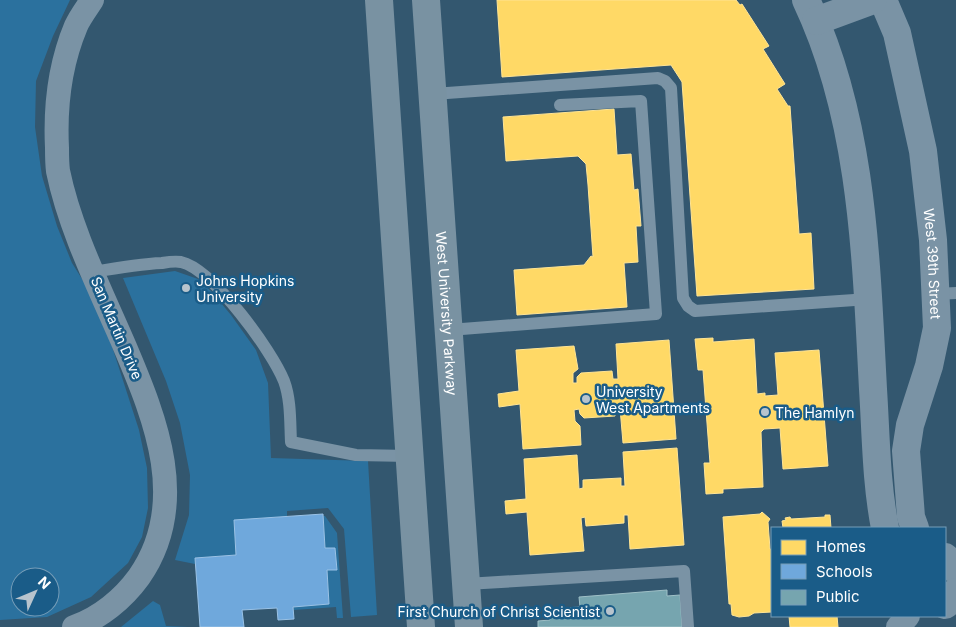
<svg xmlns="http://www.w3.org/2000/svg" width="956" height="627" font-family="Inter,sans-serif">
<rect width="100%" height="100%" fill="#33576f"/>
<path fill="#2b719e" fill-rule="evenodd" d="M0,0H70L53,36L36,81L35,127L42,176L57,226L72,263L99,306L139,430L147,468L148,508L142,537L128,563L91,597L47,617L0,620ZM20,577H50V607H20Z
M175,271L198,279L211,291L231,315L256,350L268,383L271,458L368,461L377,615L351,617L344,529L328,508L287,511V517L234,520L236,555L195,558V564L175,560L189,515L190,475L180,423L166,381L123,278Z
M323,516H325L337,533L343,618H337L336,607L294,610L293,607L329,604L327,570H336L325,548Z
M153,601L160,605L166,626L188,627H121Z"/>
<path fill="#ffd966" stroke="#ffe494" d="M497,0H736L740,5L742,4L769,46L763,49L785,84L777,89L788,106H790L799,234L811,233L814,289L697,296L682,82L671,65L502,77Z
M614,109L617,155L631,154L634,190L638,189L641,226H636L638,262L624,263L627,307L517,315L514,270L584,265L591,256L593,257L588,185L586,164L578,156L506,161L503,117Z
M713,338V342L754,339L757,394L765,393V396L778,395L775,353L819,350L828,466L783,469L780,428L764,429L761,432L763,487L723,489V493L706,494L704,463H710L703,370H698L695,339Z
M669,340L676,439L623,443L620,408H615V416L584,418L580,414L579,409L574,410L575,421L580,426L581,445L523,449L520,404L499,407L498,394L519,391L516,350L574,346L578,369L573,373V383H577V377L581,373L612,371L613,379H618L616,344Z
M677,448L684,545L630,549L628,515H624V523L586,526L585,517L581,518L584,551L530,555L527,512L506,514L505,501L526,499L524,459L577,455L579,489L583,488V480L621,478V486H625L623,452Z
M762,512L770,519L768,522L770,549L772,550V612L754,613L749,616L739,617L732,615L731,604H729L723,517L760,514Z
M825,515H830L831,528H783L782,521L786,520L785,518L790,517L791,519L825,517Z
M789,616H837L838,627H790Z"/>
<path fill="#6fa8dc" stroke="#9ac2e6" d="M323,514L325,548H335L337,570H327L329,604L293,607L294,619L278,620L277,608L242,610L244,627H200L195,558L236,555L234,520Z"/>
<path fill="#76a5af" stroke="#9fc0c7" d="M667,590V596L680,595L682,627H538V621L550,620L549,609L580,607L579,597Z"/>
<g fill="none" stroke-linecap="round" stroke-linejoin="round">
<path stroke="#7a93a5" stroke-width="12" d="M433,94L658,78L665,81L671,88L683,298L688,306L695,311L869,299
M93,272C116,268 139,264 162,263C168,262 175,261 181,262C213,269 272,351 284,381C291,400 290,422 291,442L356,455L410,456
M936,294L956,293
M449,330L656,314L641,101L560,105
M466,584L684,571L688,627"/>
<path stroke="#7a93a5" stroke-width="24" d="M74,627C100,618 123,599 139,577C190,504 156,420 125,347C101,291 70,230 58,171C57,163 57,155 57,148C55,107 60,64 76,26C80,17 87,8 92,0
M898,627L908,616"/>
<g stroke="#7a93a5" stroke-width="28">
<path d="M806,0C863,120 866,258 873,389C876,435 876,482 885,528"/>
<path id="s1" d="M883,0L897,33L923,151L933,240L937,328L929,366L910,425L906,451L911,517L915,528"/>
<path d="M816,21L873,0"/>
<path d="M945,557L953,564L956,570"/>
<path d="M945,605L950,601L956,592"/>
</g>
<g stroke="#7992a2" stroke-width="28">
<path d="M379,0L421,627"/>
<path id="s2" d="M426,0L469,627"/>
</g>
</g>
<g fill="#b8c4cd" stroke="#1a5c88" stroke-width="2">
<circle cx="186" cy="288" r="5"/>
<circle cx="586" cy="399" r="5"/>
<circle cx="765" cy="412" r="5"/>
<circle cx="610" cy="611" r="5"/>
</g>
<g text-anchor="middle" dominant-baseline="central" stroke-width="5" stroke-linejoin="round" paint-order="stroke">
<g font-size="14" fill="#fff" stroke="#1a5c88">
<text stroke="none"><textPath href="#s1" startOffset="270">West 39th Street</textPath></text>
<text stroke="none"><textPath href="#s2" startOffset="314">West University Parkway</textPath></text>
<text transform="translate(117 328) rotate(67)">San Martin Drive</text>
</g>
<g font-size="14" fill="#fff" stroke="#1a5c88" text-anchor="start">
<text x="196" y="280">Johns Hopkins<tspan x="196" dy="16">University</tspan></text>
<text x="596" y="391">University<tspan x="596" dy="16">West Apartments</tspan></text>
<text x="775" y="412">The Hamlyn</text>
<text x="600" y="611" text-anchor="end">First Church of Christ Scientist</text>
</g>
</g>
<rect x="771" y="527" width="175" height="90" fill="#1a5c88" stroke="#769db8"/>
<rect x="781" y="540" width="25" height="15" fill="#ffd966" stroke="#769db8"/>
<text x="816" y="552" font-size="15" fill="#ffffff">Homes</text>
<rect x="781" y="564" width="25" height="15" fill="#6fa8dc" stroke="#769db8"/>
<text x="816" y="577" font-size="15" fill="#ffffff">Schools</text>
<rect x="781" y="590" width="25" height="15" fill="#76a5af" stroke="#769db8"/>
<text x="816" y="602" font-size="15" fill="#ffffff">Public</text>
<g transform="translate(35 592) rotate(46)"><circle r="24" fill="#1a5c88" stroke="#769db8"/>
<path d="M0-4L9 19L0 12L-9 19Z" fill="#b8c4cd"/>
<text y="-8" font-size="14" font-weight="bold" text-anchor="middle" fill="#ffffff">N</text>
</g>
</svg>
